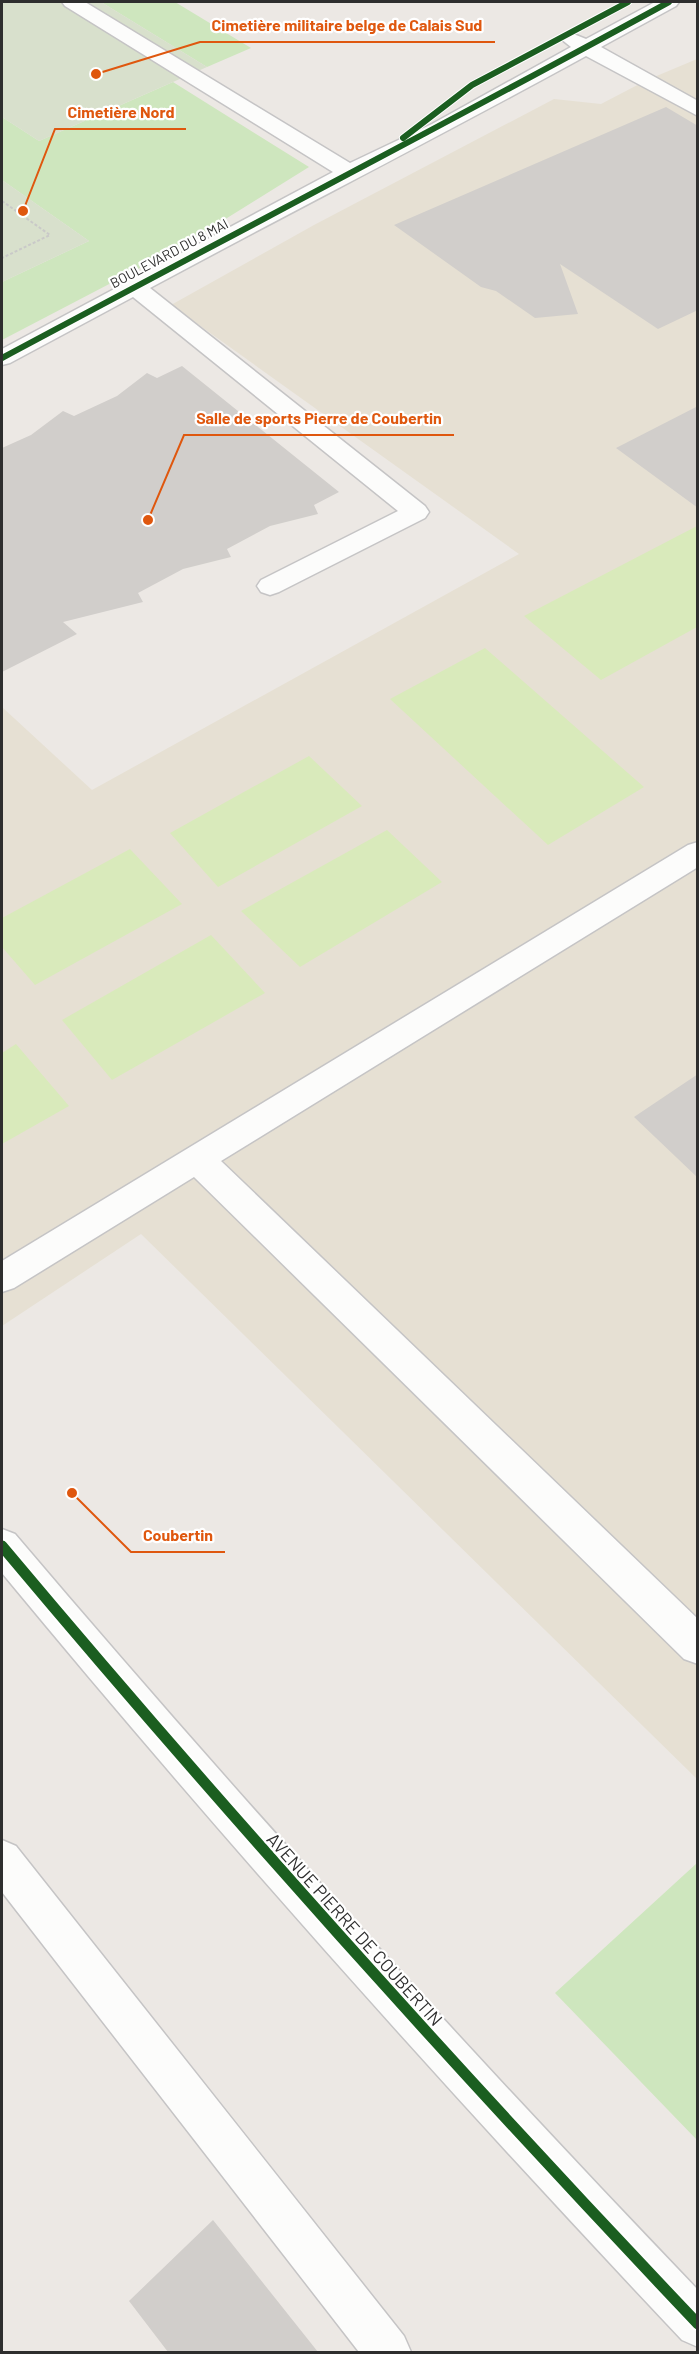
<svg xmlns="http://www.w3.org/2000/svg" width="699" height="2354" font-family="Barlow,sans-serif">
<rect width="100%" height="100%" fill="#ece8e4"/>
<path fill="#e6e0d3" d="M697,59V1779L141,1234L2,1326V707L92,790L519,554L171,305L314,225L554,99L601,104L647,80Z"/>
<path fill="#cee6be" d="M101,2H175L251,48L207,67Z
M173,82L309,167L182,246L2,340V282L89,241L2,180V117L39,141Z
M697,1863V2140L555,1993Z"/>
<path fill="#d8e0cc" d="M2,2H101L207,67L39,141L2,117Z
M2,180L89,241L2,282Z"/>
<path fill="#d9eabb" d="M697,526V627L601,680L524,616Z
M485,648L644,787L548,845L390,699Z
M309,756L362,806L218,887L170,833Z
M387,830L442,882L300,967L241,911Z
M130,849L182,904L35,985L2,947V918Z
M211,935L265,993L112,1080L62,1020Z
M16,1044L69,1106L2,1144V1053Z"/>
<path fill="#d1cecb" d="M666,107L698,126V310L658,329L560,264L578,314L535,318L496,291L481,287L394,225Z
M182,366L339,492L314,505L318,514L270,526L227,549L231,557L183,569L138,593L143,602L63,622L77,634L2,672V448L31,435L63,411L74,416L117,396L147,373L157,378Z
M698,406V508L616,448Z
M698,1074V1178L634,1117Z
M213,2220L318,2352H168L129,2301Z"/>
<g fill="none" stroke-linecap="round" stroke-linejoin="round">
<defs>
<path id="minor" d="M62,2H85L350,163L432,124L571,47L561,39L564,35L571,33L586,39L655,2H679L676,6L601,47L698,101V116L586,56C442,135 295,210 150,288L425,506L429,512L425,518L279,592L270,595L261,592L257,586L261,580L398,511L133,297L10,363L2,365V349L333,172L65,6Z
M698,842V867L221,1161L698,1619V1664L684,1659L194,1177L14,1288L2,1292V1261L688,845Z
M2,1529L15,1534C235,1793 463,2045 698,2290V2347L682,2340C447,2091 220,1837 2,1573Z
M2,1840L16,1846L404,2336L411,2352H359L2,1892Z"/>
</defs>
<use href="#minor" stroke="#c5c4c5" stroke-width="3"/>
<path stroke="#c9c9c8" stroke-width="2" stroke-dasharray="3 2" stroke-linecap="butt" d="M2,201L50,235L2,258"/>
<use href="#minor" fill="#fcfcfb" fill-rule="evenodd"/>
<defs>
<path id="cycleway-far1" d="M403,138L472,85L628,2
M2,358C224,239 448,123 669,2"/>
<path id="cycleway" d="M2,1546C226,1813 458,2071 698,2324"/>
</defs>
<use href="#cycleway-far1" stroke="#fff" stroke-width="8"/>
<use href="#cycleway" stroke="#fff" stroke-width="15"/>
<use href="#cycleway-far1" stroke="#1b5e20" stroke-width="6"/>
<use href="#cycleway" stroke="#1b5e20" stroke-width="11"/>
</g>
<g text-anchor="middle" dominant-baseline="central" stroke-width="4.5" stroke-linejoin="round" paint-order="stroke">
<g font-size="14" fill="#2e2e2e" stroke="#fff">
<text transform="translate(169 253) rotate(-28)">BOULEVARD DU 8 MAI</text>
</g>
<g font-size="18" fill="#2e2e2e" stroke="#fff">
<text transform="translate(355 1929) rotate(48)">AVENUE PIERRE DE COUBERTIN</text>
</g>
</g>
<path fill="none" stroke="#df570e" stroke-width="2" d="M96 74L200 42H495M23 211L55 129H186M148 520L184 435H454M72 1493L131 1552H225"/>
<g fill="#df570e" stroke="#fff" stroke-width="2">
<circle cx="96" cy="74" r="6"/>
<circle cx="23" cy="211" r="6"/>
<circle cx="148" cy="520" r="6"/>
<circle cx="72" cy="1493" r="6"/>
</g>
<g font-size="16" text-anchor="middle" font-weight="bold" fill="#df570e" stroke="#fff" stroke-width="4.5" stroke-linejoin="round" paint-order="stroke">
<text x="347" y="31">Cimetière militaire belge de Calais Sud</text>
<text x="121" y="118">Cimetière Nord</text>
<text x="319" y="424">Salle de sports Pierre de Coubertin</text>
<text x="178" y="1541">Coubertin</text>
</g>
<rect width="699" height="2354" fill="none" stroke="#2e2e2e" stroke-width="6"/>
</svg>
